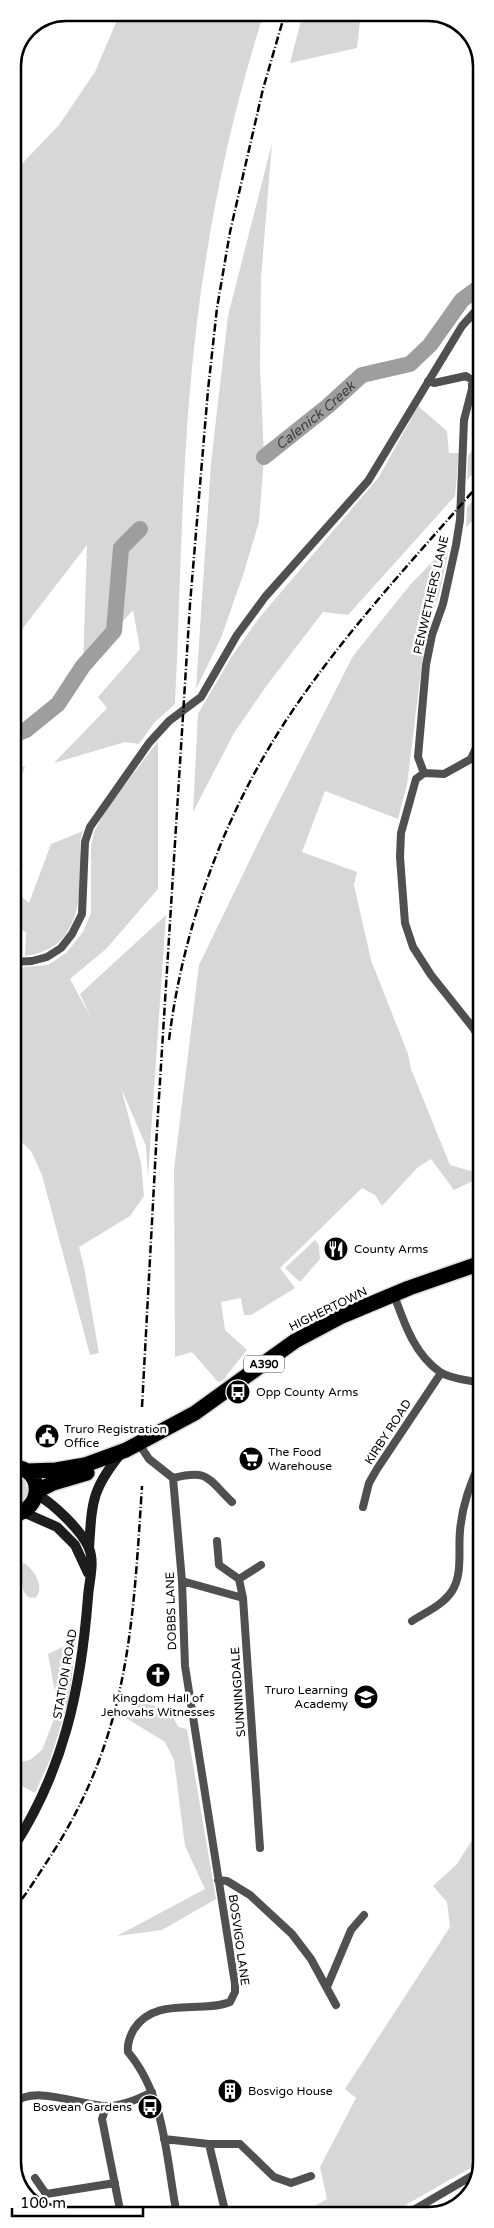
<svg xmlns="http://www.w3.org/2000/svg" width="494" height="2228" font-family="'Varela Round',sans-serif">
<rect width="100%" height="100%" fill="#fff"/>
<path fill="#d7d7d7" d="M120,13H264C224,136 199,272 189,402C181,502 180,603 175,704L154,723L139,744L125,742L54,763L107,708L98,697L140,649L133,610L83,666L87,545L13,641V173L59,125L95,72Z
M303,13H361L357,48L290,63Z
M272,143L261,278L260,366L264,457L259,522L243,575L221,638L196,689L211,463L228,316Z
M418,406L447,431L449,453H459L455,496L348,615L323,612L267,685L234,733L193,812L198,714L230,659L259,618L379,477Z
M481,439V464L467,480L468,456Z
M481,491V513L466,527L467,507Z
M449,549L439,595L426,630L407,785L398,819L325,791L302,852L357,872L354,885L371,960L408,1054L411,1069L450,1165L481,1174V1177L454,1190L431,1159L418,1167L382,1206L375,1195L362,1188L280,1268L295,1288L251,1315H244L241,1298L221,1302L225,1330L247,1350L222,1381L218,1382L192,1352L175,1357L174,1169L199,965L264,831L353,656L410,585L439,555Z
M158,741V889L106,949L70,979L91,1018L80,994L166,915L148,1177L146,1146L121,1088L141,1163L144,1196L130,1216L79,1247L84,1267L99,1353L90,1355L42,1175L31,1151L13,1134V968L48,965L66,953L83,932L91,913V846L94,832L107,808Z
M13,762L25,767L13,795Z
M83,831C78,845 81,851 81,865C81,907 75,950 25,956L26,932L13,926V889L29,903L51,844Z
M13,841L23,866L13,870Z
M315,1240L319,1245L320,1259L300,1282L285,1268Z
M13,1475L24,1480L29,1492L26,1501L13,1508Z
M24,1563C34,1569 46,1589 35,1598L28,1597L24,1592L18,1569L19,1565Z
M77,1634L69,1700L50,1760L35,1793L13,1781V1763L30,1760L42,1750L58,1709L48,1654L71,1643Z
M134,1701C152,1705 171,1707 178,1727L187,1729L216,1899L162,1930L117,1936L205,1889L185,1846L174,1760L165,1742L126,1718Z
M481,1826V2162L388,2215H306V2211L327,2199L320,2167L356,2098L345,2089L450,1927L447,1902L433,1886L457,1864Z
M472,2186L468,2197L438,2215H425Z"/>
<g fill="none" stroke-linecap="round" stroke-linejoin="round">
<g stroke="#9e9e9e" stroke-width="16">
<path id="s1" d="M264,457L328,406L362,375L410,364L430,345L462,300L481,286"/>
<path d="M13,735L26,730L58,704L83,666L114,631L121,548L140,529"/>
</g>
<defs>
<path id="highway" d="M13,1467C44,1468 44,1509 13,1515
M28,1471L56,1470L85,1465L126,1450L195,1413L295,1341L342,1316L409,1288L481,1263
M37,1491L53,1483L87,1473"/>
</defs>
<use href="#highway" stroke="#dbdbdb" stroke-width="18"/>
<path stroke="#505050" stroke-width="8" d="M428,381L434,383L466,376L472,380V389L464,420L460,520L456,545L443,604L432,635L426,665L418,757L424,773L416,779L401,833L400,857L405,923L413,947L431,975L474,1029L481,1042
M424,773L444,774L471,759L481,737
M13,962L32,961L47,957L61,948L72,934L82,914L85,842L90,827L149,743L169,721L201,697L237,635L265,597L368,481L462,326L481,305
M394,1295C404,1322 414,1354 440,1372C450,1379 469,1380 481,1383
M139,1444L149,1459L173,1478L182,1581L185,1666L235,1984V1992L230,2002C199,2014 156,1996 134,2029C130,2036 127,2044 128,2052C166,2097 166,2160 177,2215
M173,1478C209,1469 207,1478 232,1502
M363,1507L369,1483L377,1469L441,1373
M217,1541L219,1565L239,1579L243,1598
M239,1579L261,1565
M182,1581L243,1598L260,1848
M412,1621C426,1612 443,1605 452,1591C463,1574 458,1550 460,1531C462,1506 470,1483 481,1461
M218,1880L227,1881L250,1895L292,1934L311,1959L336,2005
M327,1987L351,1930L364,1915
M13,2104C34,2083 83,2107 108,2106C123,2106 138,2099 152,2092
M106,2107L102,2119L121,2215
M164,2139L209,2144H240L274,2177L291,2183L311,2176
M209,2144L226,2215
M35,2178L46,2194L115,2183
M405,2215L477,2173"/>
<path stroke="#1d1d1d" stroke-width="10" d="M23,1512L57,1527L75,1545L88,1573
M89,1549C92,1502 91,1490 122,1452
M13,1848C64,1770 81,1688 88,1597C89,1581 95,1563 89,1548C81,1530 53,1503 36,1494"/>
<use href="#highway" stroke="#000" stroke-width="15"/>
<path stroke="#000" stroke-width="2.5" stroke-dasharray="8 2.5 1 2.5" stroke-linecap="butt" d="M169,1040C183,927 224,814 287,719C343,634 414,559 481,482
M142,1407L157,1129L190,604L208,390L217,308L230,232L263,89L285,13
M13,1910C27,1894 38,1875 50,1857C129,1735 133,1626 142,1486"/>
</g>
<defs>
<symbol id="restaurant-disc" viewBox="-11 -11 22 22"><circle r="9.5" fill="#000" stroke="#fff"/><path d="M-5-6h1v4h1v-4h1v4h1v-4h1v5L-1.5 .5V6h-2V.5L-5-1ZM5-6V6H3V1.5H1.5Q1.5-4 5-6Z" fill="#fff"/></symbol>
<symbol id="bus-disc" viewBox="-11 -11 22 22"><circle r="9.5" fill="#000" stroke="#fff"/><path d="M-5-6H5V4H4V6H2V4H-2V6H-4V4H-5ZM-3.5-4V0h7V-4ZM-3.5 1.2v1.5H-2V1.2ZM2 1.2v1.5H3.5V1.2Z" fill="#fff"/></symbol>
<symbol id="civic-disc" viewBox="-11 -11 22 22"><circle r="9.5" fill="#000" stroke="#fff"/><path d="M-.6-6.5H3V-4.5H.6V-3L4-1V1h2V6H-6V1h2V-1L-.6-3ZM-1.2 2.5V6h2.4V2.5Z" fill="#fff"/></symbol>
<symbol id="supermarket-disc" viewBox="-11 -11 22 22"><circle r="9.5" fill="#000" stroke="#fff"/><path d="M-6-5.5h2.5l.6 2H6L4.5 2H-2.5L-4.4-4H-6ZM-1.5 3.2a1.3 1.3 0 1 0 .1 0ZM3 3.2a1.3 1.3 0 1 0 .1 0Z" fill="#fff"/></symbol>
<symbol id="church-disc" viewBox="-11 -11 22 22"><circle r="9.5" fill="#000" stroke="#fff"/><path d="M-1.2-6h2.4v3.5h3.3v2.4h-3.3V6h-2.4V-.1h-3.3v-2.4h3.3Z" fill="#fff"/></symbol>
<symbol id="school-disc" viewBox="-11 -11 22 22"><circle r="9.5" fill="#000" stroke="#fff"/><path d="M0-5L7-2L0 1L-7-2ZM-4 1L0 2.5L4 1V4Q0 6-4 4Z" fill="#fff"/></symbol>
<symbol id="building-disc" viewBox="-11 -11 22 22"><circle r="9.5" fill="#000" stroke="#fff"/><path d="M-4-6H4V6H1V3H-1V6H-4ZM-2.5-4.3h1.7v1.8h-1.7ZM.8-4.3h1.7v1.8H.8ZM-2.5-1h1.7V.8h-1.7ZM.8-1h1.7V.8H.8Z" fill="#fff"/></symbol>
</defs>
<g fill-rule="evenodd">
<use href="#restaurant-disc" x="322" y="1235" width="28" height="28"/>
<use href="#bus-disc" x="224" y="1378" width="28" height="28"/>
<use href="#civic-disc" x="33" y="1422" width="28" height="28"/>
<use href="#supermarket-disc" x="237" y="1445" width="28" height="28"/>
<use href="#church-disc" x="144" y="1661" width="28" height="28"/>
<use href="#school-disc" x="352" y="1683" width="28" height="28"/>
<use href="#building-disc" x="216" y="2077" width="28" height="28"/>
<use href="#bus-disc" x="136" y="2093" width="28" height="28"/>
</g>
<g text-anchor="middle" dominant-baseline="central" stroke-width="5" stroke-linejoin="round" paint-order="stroke">
<rect fill="#fff" stroke="#4c4c4c" stroke-width="1" x="244" y="1355.5" width="40" height="17" rx="4"/>
<g font-size="11" font-weight="bold" fill="#000">
<text x="264" y="1364">A390</text>
</g>
<g font-size="12" fill="#000" stroke="#fff">
<text transform="translate(431 595) rotate(-77)">PENWETHERS LANE</text>
<text transform="translate(328 1309) rotate(-26)">HIGHERTOWN</text>
<text transform="translate(388 1432) rotate(-57)">KIRBY ROAD</text>
<text transform="translate(171 1611) rotate(-92)">DOBBS LANE</text>
<text transform="translate(65 1674) rotate(-80)">STATION ROAD</text>
<text transform="translate(238 1692) rotate(-94)">SUNNINGDALE</text>
<text transform="translate(239 1940) rotate(82)">BOSVIGO LANE</text>
</g>
<g font-size="12" fill="#000" stroke="#fff" text-anchor="start">
<text x="354" y="1249">County Arms</text>
<text x="256" y="1392">Opp County Arms</text>
<text x="64" y="1429">Truro Registration<tspan x="64" dy="14">Office</tspan></text>
<text x="268" y="1452">The Food<tspan x="268" dy="14">Warehouse</tspan></text>
<text x="348" y="1690" text-anchor="end">Truro Learning<tspan x="348" dy="14">Academy</tspan></text>
<text x="158" y="1698" text-anchor="middle">Kingdom Hall of<tspan x="158" dy="14">Jehovahs Witnesses</tspan></text>
<text x="248" y="2091">Bosvigo House</text>
<text x="132" y="2107" text-anchor="end">Bosvean Gardens</text>
</g>
<g font-size="14" font-style="italic" fill="#3f3f3f" stroke="#fff">
<text stroke="none"><textPath href="#s1" startOffset="66">Calenick Creek</textPath></text>
</g>
</g>
<path d="M0 0H494V2228H0ZM66 21H428A45 45 0 0 1 473 66V2162A45 45 0 0 1 428 2207H66A45 45 0 0 1 21 2162V66A45 45 0 0 1 66 21Z" fill="#fff" fill-rule="evenodd"/>
<path fill="none" stroke="#000" stroke-width="2.5" d="M66 21H428A45 45 0 0 1 473 66V2162A45 45 0 0 1 428 2207H66A45 45 0 0 1 21 2162V66A45 45 0 0 1 66 21Z"/>
<path d="M12 2208v8h131v-8" fill="none" stroke="#000000" stroke-width="2.5"/>
<text x="20" y="2208" font-size="15" fill="#000000" stroke="#ffffff" stroke-width="4" paint-order="stroke">100 m</text>
</svg>
